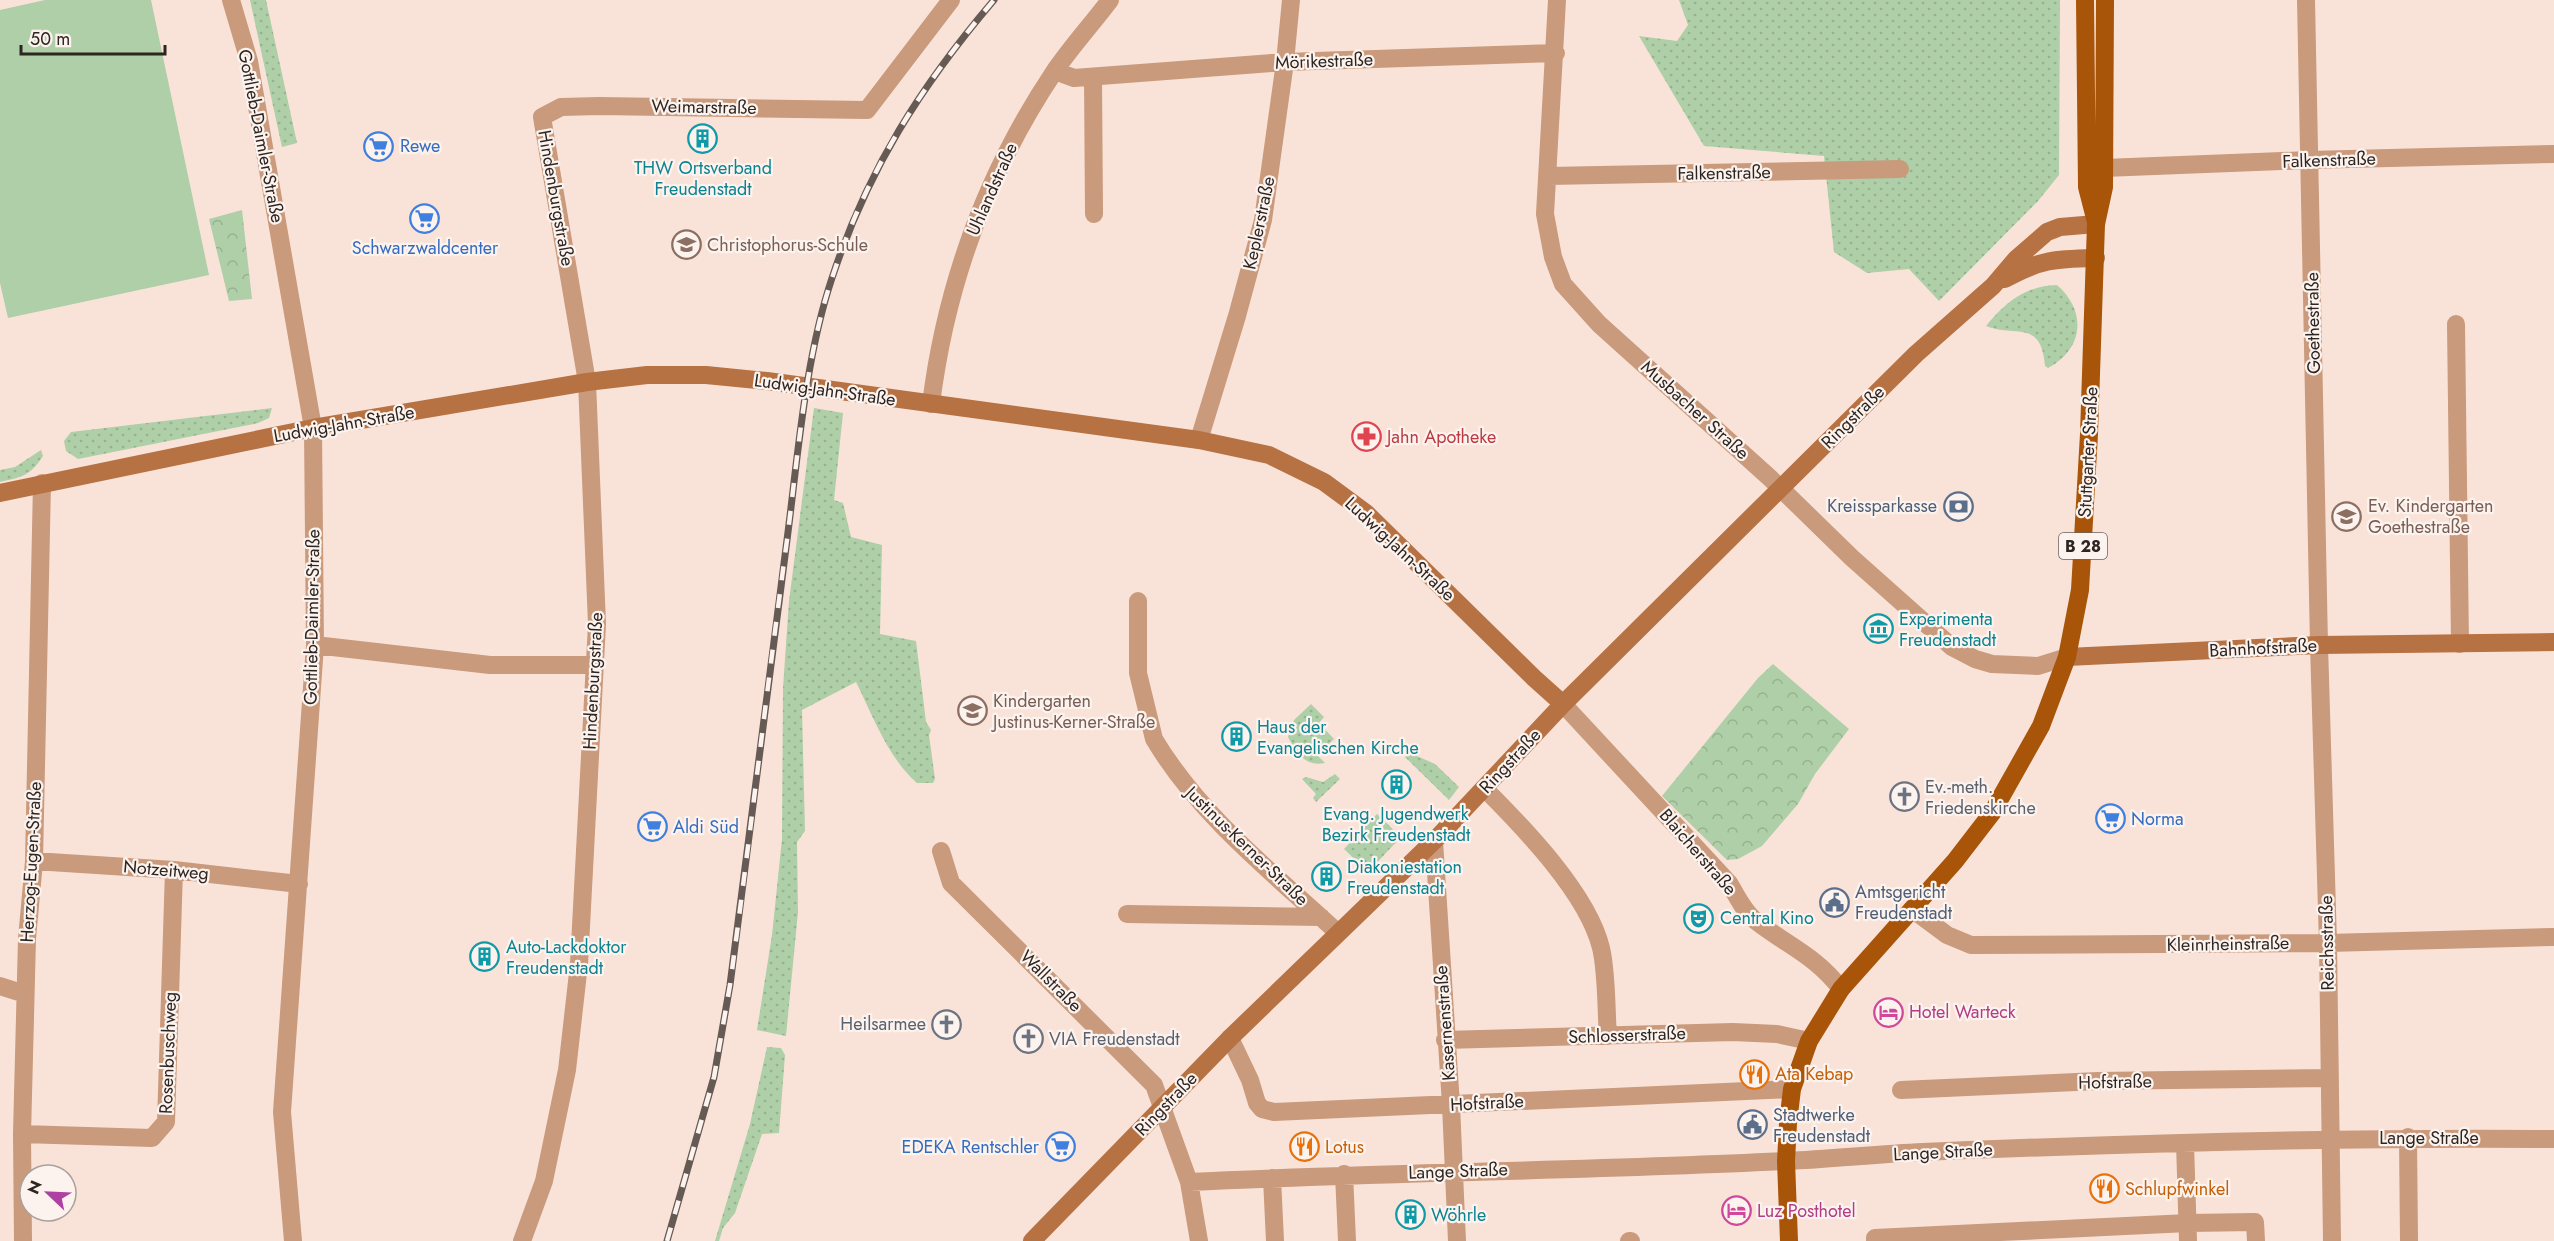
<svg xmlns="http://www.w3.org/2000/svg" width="2554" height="1241" font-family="Jost,sans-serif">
<defs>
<pattern id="grass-dots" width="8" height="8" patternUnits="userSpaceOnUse" patternTransform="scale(1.5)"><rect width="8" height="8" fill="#aecfa7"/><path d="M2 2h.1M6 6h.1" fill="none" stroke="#96b28f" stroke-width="1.8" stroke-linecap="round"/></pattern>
<pattern id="forest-crowns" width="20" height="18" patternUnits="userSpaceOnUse" patternTransform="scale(1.5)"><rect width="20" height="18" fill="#aecfa7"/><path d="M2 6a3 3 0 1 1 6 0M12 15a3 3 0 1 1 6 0" fill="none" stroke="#96b28f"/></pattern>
</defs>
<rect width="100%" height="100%" fill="#f9e3d8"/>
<path fill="url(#grass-dots)" d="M250,0H266L297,143L282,147Z
M1679,0H2060L2059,175L2038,201L1939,301L1909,269L1867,273L1834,252L1824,156L1704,146L1639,36L1677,41L1688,25Z
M2057,285C2087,311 2084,349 2048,368L2045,366C2041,318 2015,338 1986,326C2006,302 2025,286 2057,285Z
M272,408L269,418L258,423L78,459L66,451L64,441L71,432Z
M814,408L843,413L834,500L843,503L851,537L882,545L880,634L916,641L926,722L931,730L929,735L935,779L933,783H917C888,758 873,716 856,682L802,710L805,831L797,842L798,912L786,1036L757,1030L772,935L782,839L783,688L789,601Z
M41,450L43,456C30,476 22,477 0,482V470L15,467Z
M1311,704L1324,717L1319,723L1334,739L1317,755L1325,763C1305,767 1297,753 1288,737L1294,720Z
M1410,753L1435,764L1459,787L1449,800L1405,757Z
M1335,774L1340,779L1316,802L1313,798L1316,794L1302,779L1306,777L1323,782Z
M1377,814L1401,837L1368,872L1344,849Z
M767,1047L781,1048L785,1055L779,1133L762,1134L735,1213L723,1228L719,1241H715L750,1124Z"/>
<path fill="url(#forest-crowns)" d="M242,210L252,299L229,301L209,219Z
M1773,664L1849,729L1815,774L1798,804L1762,846L1738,859L1727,860L1662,796L1758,678Z"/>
<path fill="#aecfa7" d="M45,0H151L209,275L8,318L0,283V10Z"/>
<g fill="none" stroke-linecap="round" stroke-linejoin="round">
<path stroke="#c99a7c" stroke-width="18" d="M231,0L249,61L313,428L315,645L282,1112L293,1241
M1557,0L1545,214L1553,257L1563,284L1599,324L1770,478L1852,558L1952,647L1975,659L1992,664L2038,666L2067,657
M2306,0L2319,645L2328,943L2332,1241
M1055,71L1074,78L1285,62L1556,53
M1093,77L1094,214
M2104,168L2309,160L2554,154
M1548,176L1900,169
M2456,324L2460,644
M931,404C946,284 986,174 1054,72C1071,47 1092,24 1110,0
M1199,440L1237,316L1263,220L1285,62L1291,0
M1138,601V673L1154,739C1200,816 1272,872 1337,932
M315,645L490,665H594
M1563,704L1729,883C1737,896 1744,912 1756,921C1788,946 1816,956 1841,989
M1485,789C1524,828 1588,894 1601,948C1607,973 1606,1010 1608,1036
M1434,841L1451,1105L1457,1241
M941,851L951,883L1154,1085L1189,1182L1199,1241
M34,861L174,870L299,884
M1912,909L1947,935L1971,945L2328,943L2554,937
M1127,914L1321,917
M0,986L25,994
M1230,1038L1250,1080L1257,1103L1262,1109L1274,1112L1792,1089
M1445,1040L1733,1032L1777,1034L1809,1041
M1901,1090L2098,1081L2329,1078
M22,1134L152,1138L166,1122L174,870
M2408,1137L2409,1241
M2185,1143L2188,1241
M1344,1174L1347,1241
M1272,1178L1275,1241
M1189,1182C1388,1172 1587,1171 1786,1161C1832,1159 1877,1154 1923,1152C2133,1143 2344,1137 2554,1139
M23,1241L22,1134L27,939L34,861L42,483
M522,1241L544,1181L567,1070L579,964L597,624L587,382L542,117L561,107L599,106L867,110L951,0
M1629,1241H1631
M1875,1241V1238L2188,1223L2255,1222L2256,1241"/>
<path stroke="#b77244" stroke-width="18" d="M2005,279C2041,259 2056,259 2096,258
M0,493L313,428L587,382L647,375H706L767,381L1199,440L1269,455L1324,482L1366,513L1534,678L1563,704
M2067,657L2319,645L2554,642
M1032,1241L1230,1038L1438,837L1563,704L1916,354L1993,286L2016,259L2047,232L2060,227L2096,224"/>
<path stroke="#a85409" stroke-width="18" d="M2085,0L2087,187L2096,222
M1789,1241L1786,1161L1788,1123L1792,1089L1809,1041L1841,989L1955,861L1992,813L2041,726L2067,657L2080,590L2089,434L2096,224L2104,187L2105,0"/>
<defs>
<path id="rail" d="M667,1241L714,1077L730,985C750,837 767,688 787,540C798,455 805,359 832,278C868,169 920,87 994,0"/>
</defs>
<use href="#rail" stroke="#665a54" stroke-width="7"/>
<use href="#rail" stroke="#fcf3ef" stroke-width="4.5" stroke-dasharray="14" stroke-linecap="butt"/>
</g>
<defs>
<symbol id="building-ring" viewBox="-11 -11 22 22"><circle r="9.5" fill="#fcf3ef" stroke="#0f9aa8" stroke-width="1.5"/><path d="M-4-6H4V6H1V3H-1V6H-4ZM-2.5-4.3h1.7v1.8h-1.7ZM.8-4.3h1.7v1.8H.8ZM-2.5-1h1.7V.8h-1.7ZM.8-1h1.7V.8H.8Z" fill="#0f9aa8"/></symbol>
<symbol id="supermarket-ring" viewBox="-11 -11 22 22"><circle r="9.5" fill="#fcf3ef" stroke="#3f7fe0" stroke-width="1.5"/><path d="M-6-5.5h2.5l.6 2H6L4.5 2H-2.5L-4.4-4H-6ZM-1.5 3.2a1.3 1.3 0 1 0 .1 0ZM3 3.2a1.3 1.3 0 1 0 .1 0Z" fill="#3f7fe0"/></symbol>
<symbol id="school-ring" viewBox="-11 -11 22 22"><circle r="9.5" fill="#fcf3ef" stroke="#8d6e63" stroke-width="1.5"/><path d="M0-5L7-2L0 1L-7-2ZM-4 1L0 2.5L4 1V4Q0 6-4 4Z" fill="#8d6e63"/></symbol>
<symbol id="pharmacy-ring" viewBox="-11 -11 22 22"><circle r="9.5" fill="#fcf3ef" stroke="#e0444e" stroke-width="1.5"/><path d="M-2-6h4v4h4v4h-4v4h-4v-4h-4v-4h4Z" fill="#e0444e"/></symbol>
<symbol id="bank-ring" viewBox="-11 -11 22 22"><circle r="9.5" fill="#fcf3ef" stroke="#5c6f8a" stroke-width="1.5"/><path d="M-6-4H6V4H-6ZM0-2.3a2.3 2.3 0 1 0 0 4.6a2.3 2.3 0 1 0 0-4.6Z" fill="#5c6f8a"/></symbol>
<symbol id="museum-ring" viewBox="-11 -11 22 22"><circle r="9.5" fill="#fcf3ef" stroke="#0f9aa8" stroke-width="1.5"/><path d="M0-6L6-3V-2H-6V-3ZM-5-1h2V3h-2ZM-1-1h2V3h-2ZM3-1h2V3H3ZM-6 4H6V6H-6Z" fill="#0f9aa8"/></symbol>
<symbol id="church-ring" viewBox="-11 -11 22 22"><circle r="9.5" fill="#fcf3ef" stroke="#6b7280" stroke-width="1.5"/><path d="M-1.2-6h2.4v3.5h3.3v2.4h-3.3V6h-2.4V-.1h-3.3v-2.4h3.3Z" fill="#6b7280"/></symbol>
<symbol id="civic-ring" viewBox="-11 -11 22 22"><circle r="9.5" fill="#fcf3ef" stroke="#5c6f8a" stroke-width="1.5"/><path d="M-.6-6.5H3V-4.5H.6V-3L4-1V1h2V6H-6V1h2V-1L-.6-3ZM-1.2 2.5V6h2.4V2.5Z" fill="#5c6f8a"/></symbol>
<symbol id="theatre-ring" viewBox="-11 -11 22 22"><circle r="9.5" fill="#fcf3ef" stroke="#0f9aa8" stroke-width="1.5"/><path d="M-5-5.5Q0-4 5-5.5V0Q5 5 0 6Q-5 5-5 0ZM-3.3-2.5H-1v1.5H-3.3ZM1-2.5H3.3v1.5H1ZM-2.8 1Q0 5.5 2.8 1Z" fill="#0f9aa8"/></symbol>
<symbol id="hotel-ring" viewBox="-11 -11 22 22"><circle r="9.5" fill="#fcf3ef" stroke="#d1479c" stroke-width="1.5"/><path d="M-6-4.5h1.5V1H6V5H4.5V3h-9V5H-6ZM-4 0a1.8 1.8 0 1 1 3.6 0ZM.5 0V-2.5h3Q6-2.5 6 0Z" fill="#d1479c"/></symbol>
<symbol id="restaurant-ring" viewBox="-11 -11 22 22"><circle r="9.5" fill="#fcf3ef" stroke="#e8710a" stroke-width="1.5"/><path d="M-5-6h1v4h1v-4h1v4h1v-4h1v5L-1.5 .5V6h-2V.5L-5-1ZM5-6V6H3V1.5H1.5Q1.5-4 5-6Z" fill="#e8710a"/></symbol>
</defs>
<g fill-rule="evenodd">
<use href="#building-ring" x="686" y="122" width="33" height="33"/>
<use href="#supermarket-ring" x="362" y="130" width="33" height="33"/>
<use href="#supermarket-ring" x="408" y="202" width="33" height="33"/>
<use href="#school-ring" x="670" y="228" width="33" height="33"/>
<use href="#pharmacy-ring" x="1350" y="420" width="33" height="33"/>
<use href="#bank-ring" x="1942" y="490" width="33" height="33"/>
<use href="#school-ring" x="2330" y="500" width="33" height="33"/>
<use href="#museum-ring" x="1862" y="612" width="33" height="33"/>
<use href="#school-ring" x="956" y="694" width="33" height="33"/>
<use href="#building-ring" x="1220" y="720" width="33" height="33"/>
<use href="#building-ring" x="1380" y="768" width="33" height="33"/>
<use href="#church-ring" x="1888" y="780" width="33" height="33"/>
<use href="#supermarket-ring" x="2094" y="802" width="33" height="33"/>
<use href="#supermarket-ring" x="636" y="810" width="33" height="33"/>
<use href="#building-ring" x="1310" y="860" width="33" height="33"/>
<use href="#civic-ring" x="1818" y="886" width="33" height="33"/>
<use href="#theatre-ring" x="1682" y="902" width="33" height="33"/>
<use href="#building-ring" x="468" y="940" width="33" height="33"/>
<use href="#hotel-ring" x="1872" y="996" width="33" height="33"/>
<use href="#church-ring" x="930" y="1008" width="33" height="33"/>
<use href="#church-ring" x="1012" y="1022" width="33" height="33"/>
<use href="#restaurant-ring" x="1738" y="1058" width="33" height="33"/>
<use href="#civic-ring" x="1736" y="1108" width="33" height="33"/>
<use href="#supermarket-ring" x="1044" y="1130" width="33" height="33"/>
<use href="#restaurant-ring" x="1288" y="1130" width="33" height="33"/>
<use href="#restaurant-ring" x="2088" y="1172" width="33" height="33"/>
<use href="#hotel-ring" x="1720" y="1194" width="33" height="33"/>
<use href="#building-ring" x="1394" y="1198" width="33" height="33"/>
</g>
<g text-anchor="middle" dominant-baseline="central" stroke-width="4.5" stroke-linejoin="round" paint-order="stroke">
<rect fill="#fcf3ef" stroke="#6b635f" stroke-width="1.5" x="2059" y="533" width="48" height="26" rx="4.5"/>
<g font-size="16" font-weight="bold" fill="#2d2521">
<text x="2083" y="546">B 28</text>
</g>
<g font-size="18" fill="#2d2521" stroke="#fcf3ef">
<text transform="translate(1324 61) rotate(-2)">Mörikestraße</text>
<text transform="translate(704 107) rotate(1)">Weimarstraße</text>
<text transform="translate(261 136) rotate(79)">Gottlieb-Daimler-Straße</text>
<text transform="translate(2329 160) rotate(-2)">Falkenstraße</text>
<text transform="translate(1724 173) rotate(-1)">Falkenstraße</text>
<text transform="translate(992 189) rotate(-66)">Uhlandstraße</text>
<text transform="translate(556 198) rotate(80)">Hindenburgstraße</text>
<text transform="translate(1259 223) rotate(-78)">Keplerstraße</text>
<text transform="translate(2313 323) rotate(-91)">Goethestraße</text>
<text transform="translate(825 390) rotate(8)">Ludwig-Jahn-Straße</text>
<text transform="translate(1695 410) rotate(42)">Musbacher Straße</text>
<text transform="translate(1853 417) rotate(-45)">Ringstraße</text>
<text transform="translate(344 424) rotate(-10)">Ludwig-Jahn-Straße</text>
<text transform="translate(2088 452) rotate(-87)">Stuttgarter Straße</text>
<text transform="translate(1400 549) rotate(43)">Ludwig-Jahn-Straße</text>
<text transform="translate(312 617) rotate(-89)">Gottlieb-Daimler-Straße</text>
<text transform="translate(2263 648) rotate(-3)">Bahnhofstraße</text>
<text transform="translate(593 681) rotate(-87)">Hindenburgstraße</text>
<text transform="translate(1510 761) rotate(-47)">Ringstraße</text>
<text transform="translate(1247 846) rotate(44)">Justinus-Kerner-Straße</text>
<text transform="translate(1698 852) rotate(49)">Blaicherstraße</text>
<text transform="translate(31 862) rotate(-87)">Herzog-Eugen-Straße</text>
<text transform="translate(166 870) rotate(5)">Notzeitweg</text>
<text transform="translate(2327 943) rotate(-91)">Reichsstraße</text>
<text transform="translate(2228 944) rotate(-1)">Kleinrheinstraße</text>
<text transform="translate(1051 981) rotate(45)">Wallstraße</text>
<text transform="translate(1445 1023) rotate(-94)">Kasernenstraße</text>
<text transform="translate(1627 1035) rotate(-2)">Schlosserstraße</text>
<text transform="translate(168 1053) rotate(-88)">Rosenbuschweg</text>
<text transform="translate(2115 1082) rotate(-1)">Hofstraße</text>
<text transform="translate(1487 1103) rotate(-3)">Hofstraße</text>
<text transform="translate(1166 1104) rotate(-46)">Ringstraße</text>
<text x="2429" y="1138">Lange Straße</text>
<text transform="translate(1943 1152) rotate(-3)">Lange Straße</text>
<text transform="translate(1458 1171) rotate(-2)">Lange Straße</text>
</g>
<g font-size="18" fill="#366cbe" stroke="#fcf3ef" text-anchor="start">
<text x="400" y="146">Rewe</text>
<text x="425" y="248" text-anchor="middle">Schwarzwaldcenter</text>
<text x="2131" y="819">Norma</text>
<text x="673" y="827">Aldi Süd</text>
<text x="1039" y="1147" text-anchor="end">EDEKA Rentschler</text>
</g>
<g font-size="18" fill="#0d838f" stroke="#fcf3ef" text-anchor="start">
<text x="703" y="168" text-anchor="middle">THW Ortsverband<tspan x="703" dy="21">Freudenstadt</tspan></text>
<text x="1899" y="619">Experimenta<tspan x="1899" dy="21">Freudenstadt</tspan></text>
<text x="1257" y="727">Haus der<tspan x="1257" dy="21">Evangelischen Kirche</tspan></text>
<text x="1396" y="814" text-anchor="middle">Evang. Jugendwerk<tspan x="1396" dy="21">Bezirk Freudenstadt</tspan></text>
<text x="1347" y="867">Diakoniestation<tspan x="1347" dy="21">Freudenstadt</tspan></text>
<text x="1720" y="918">Central Kino</text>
<text x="506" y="947">Auto-Lackdoktor<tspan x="506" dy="21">Freudenstadt</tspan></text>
<text x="1431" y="1215">Wöhrle</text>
</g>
<g font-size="18" fill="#785e54" stroke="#fcf3ef" text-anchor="start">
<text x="707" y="245">Christophorus-Schule</text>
<text x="2368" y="506">Ev. Kindergarten<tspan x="2368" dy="21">Goethestraße</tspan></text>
<text x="993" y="701">Kindergarten<tspan x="993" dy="21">Justinus-Kerner-Straße</tspan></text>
</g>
<g font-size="18" fill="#be3a42" stroke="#fcf3ef" text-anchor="start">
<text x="1387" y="437">Jahn Apotheke</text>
</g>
<g font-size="18" fill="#4e5e75" stroke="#fcf3ef" text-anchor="start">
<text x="1937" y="506" text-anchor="end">Kreissparkasse</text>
<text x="1855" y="892">Amtsgericht<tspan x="1855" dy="21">Freudenstadt</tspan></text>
<text x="1773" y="1115">Stadtwerke<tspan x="1773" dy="21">Freudenstadt</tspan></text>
</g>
<g font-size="18" fill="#5b616d" stroke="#fcf3ef" text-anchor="start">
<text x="1925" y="787">Ev.-meth.<tspan x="1925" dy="21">Friedenskirche</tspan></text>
<text x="926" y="1024" text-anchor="end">Heilsarmee</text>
<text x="1049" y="1039">VIA Freudenstadt</text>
</g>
<g font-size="18" fill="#b23c85" stroke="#fcf3ef" text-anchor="start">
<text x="1909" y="1012">Hotel Warteck</text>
<text x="1757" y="1211">Luz Posthotel</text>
</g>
<g font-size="18" fill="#c56008" stroke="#fcf3ef" text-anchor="start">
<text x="1775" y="1074">Ata Kebap</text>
<text x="1325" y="1147">Lotus</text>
<text x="2125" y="1189">Schlupfwinkel</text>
</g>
</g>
<g transform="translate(48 1193) rotate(293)"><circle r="28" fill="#fcf3ef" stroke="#a9a19d" stroke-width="1.5"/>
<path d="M0-4.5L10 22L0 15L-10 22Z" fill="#ae42a1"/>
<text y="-9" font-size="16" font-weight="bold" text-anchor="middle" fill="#2d2521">N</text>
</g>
<path d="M21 45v9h144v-9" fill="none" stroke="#2d2521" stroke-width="3"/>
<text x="30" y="45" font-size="18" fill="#2d2521" stroke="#fcf3ef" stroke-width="4.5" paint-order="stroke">50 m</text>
</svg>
